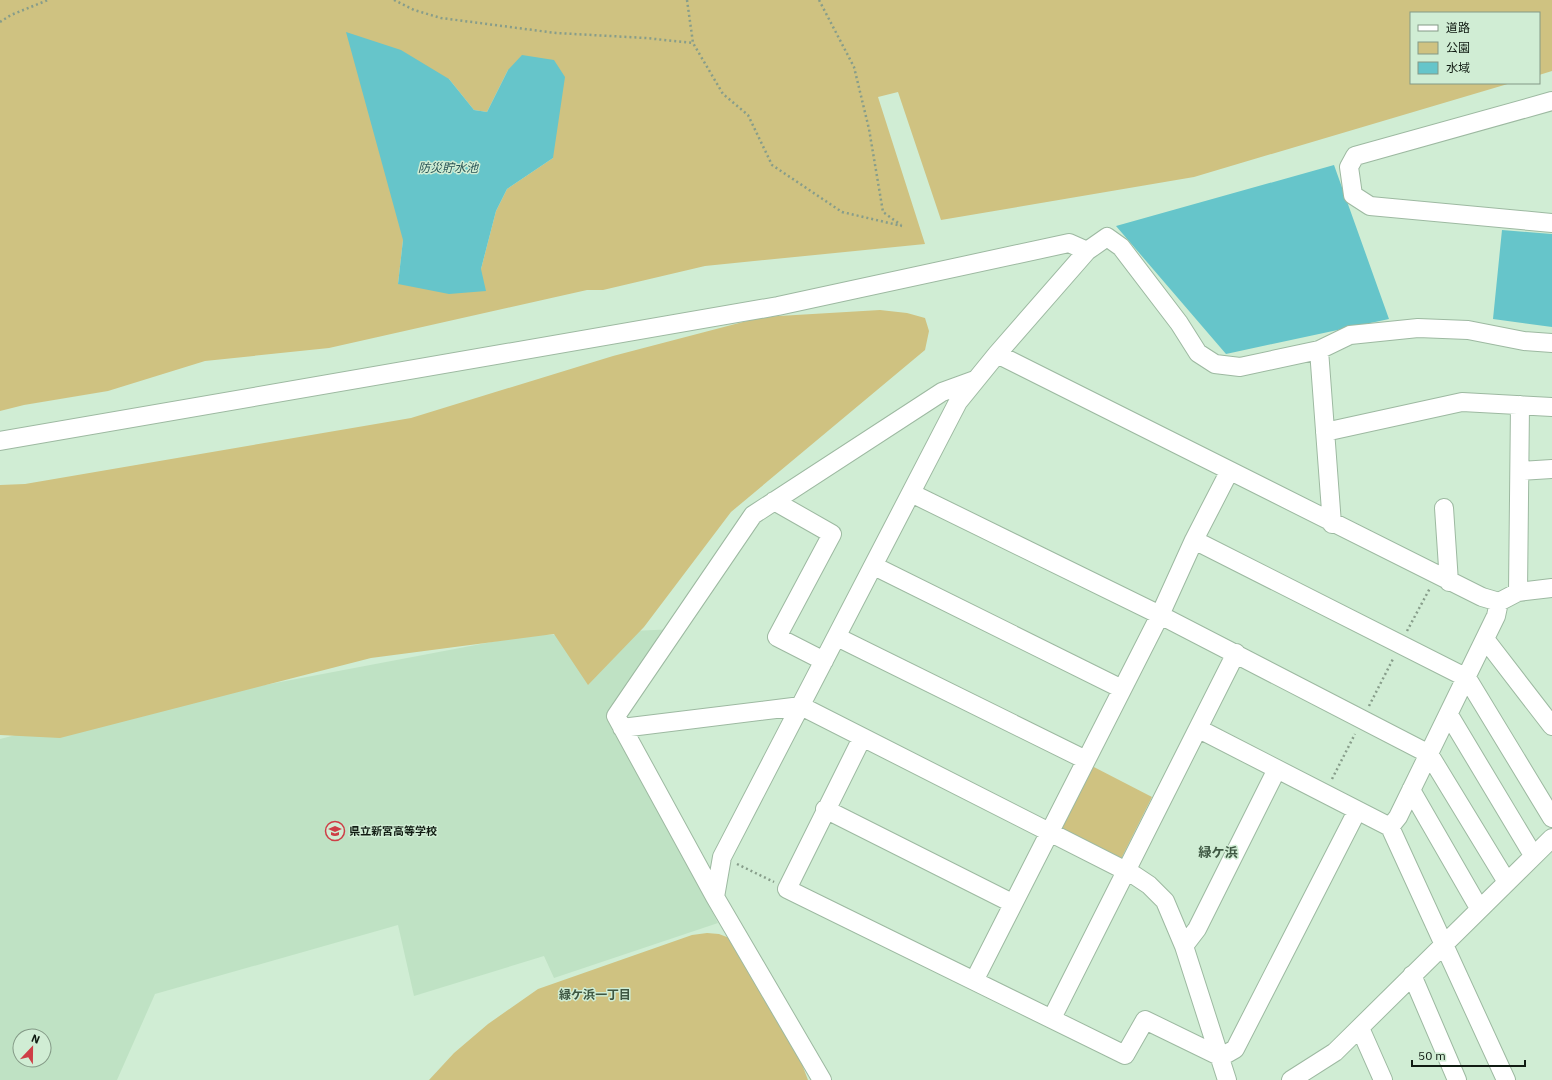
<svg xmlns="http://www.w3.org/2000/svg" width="1552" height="1080" font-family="'IBM Plex Sans','Noto Sans JP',sans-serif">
<rect width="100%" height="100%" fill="#d0edd4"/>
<path fill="#bfe2c4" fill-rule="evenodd" d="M676,629L610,715L718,923L554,978L544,956L414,996L398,925L155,994L117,1080H0V739L59,724L523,636ZM20,1036H44V1060H20Z"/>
<path fill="#cfc281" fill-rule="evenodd" d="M0,0H1552V71L1539,75V13H1411V83H1511L1194,177L941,220L898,92L878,97L925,244L705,266L603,290H587L329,348L205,361L108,391L24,405L0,411ZM508,70L553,158L507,189L496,211L481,269L398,284L403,240L449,79L474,110L487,112Z
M880,310L907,313L925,318L929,331L925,350L731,512L644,627L588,685L554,634L371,658L60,738L0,735V485L25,484L411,418L613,356L762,317Z
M1090,765L1152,797L1121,859L1058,828Z
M707,933L719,934L732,939L773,988L808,1080H429L454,1053L488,1024L538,989L692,935Z"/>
<path fill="#66c5ca" d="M346,32L401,50L449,79L474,110L487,112L508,70L522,55L554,60L565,77L553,158L507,189L496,211L481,269L486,291L449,294L398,284L403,240Z
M1334,165L1389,319L1226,354L1116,226Z
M1502,230L1552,234V327L1493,319Z"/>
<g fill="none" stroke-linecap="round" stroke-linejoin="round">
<defs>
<path id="street" d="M1552,101L1355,156L1349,167L1353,195L1370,206L1552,223
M1319,350L1332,524
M997,354L1482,597L1499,602L1518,592L1552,588
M1325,432L1462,402L1552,407
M0,441L778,306L1069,243L1087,251
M1520,471L1552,469
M911,493L1160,615L1429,754L1507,882
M774,501L832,534L777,637L824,661
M1444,508L1449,582
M1194,540L1467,678L1552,818
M874,566L1122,689
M1518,592L1520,405
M837,637L1086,760
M1485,639L1552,726
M1449,715L1533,855
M622,728L801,706L1134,875L1149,885L1165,901L1184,946L1227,1080
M1199,729L1390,827L1506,1080
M862,738L787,889L1125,1055L1145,1020L1221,1057
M1411,790L1479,908
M825,809L1012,903
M1390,827L1398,817L1496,616L1499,602
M715,897L616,716L753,515L942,392L975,380
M1184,946L1197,929L1277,769
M1412,975L1457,1080
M975,979L1160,615L1194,540L1229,472
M1052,1018L1236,653
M1360,1028L1383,1080
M1221,1057L1235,1049L1357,811
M822,1080L715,897L722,857L958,402L997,354L1087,251L1107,237L1121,247L1179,323L1198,353L1215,364L1240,367L1319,350L1350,335L1418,328L1468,330L1524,341L1552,343
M1291,1080L1335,1052L1552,838"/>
</defs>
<use href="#street" stroke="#9db9a1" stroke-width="20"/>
<path stroke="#879d8a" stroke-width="2.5" stroke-dasharray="2 3" stroke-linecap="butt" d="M394,0L414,10L441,18L556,33L646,38L693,43
M687,0L693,43L723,94L748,115L772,165L842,212L902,226
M819,0L854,67L869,129L883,212L901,225
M0,22L11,15L48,0
M1407,631L1430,588
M1369,706L1393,659
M1332,779L1355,734
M737,864L774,882"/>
<use href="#street" stroke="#fff" stroke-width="18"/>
</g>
<defs>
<symbol id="school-ring" viewBox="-11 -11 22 22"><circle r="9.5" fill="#d0edd4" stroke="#ce3e46" stroke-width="1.5"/><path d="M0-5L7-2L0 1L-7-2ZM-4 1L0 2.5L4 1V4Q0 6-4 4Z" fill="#ce3e46"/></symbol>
</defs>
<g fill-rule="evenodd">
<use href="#school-ring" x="324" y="820" width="22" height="22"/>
</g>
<g text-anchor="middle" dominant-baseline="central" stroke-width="3" stroke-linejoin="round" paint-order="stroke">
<g font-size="11" font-weight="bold" fill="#101b12" stroke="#d0edd4" text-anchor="start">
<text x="349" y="831">県立新宮高等学校</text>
</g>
<g font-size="12" font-style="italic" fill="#295456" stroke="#d0edd4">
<text x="448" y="167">防災貯水池</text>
</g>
<g font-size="12" font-weight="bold" fill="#3e5742" stroke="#d0edd4">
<text x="595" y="994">緑ケ浜一丁目</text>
</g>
<g font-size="13" font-weight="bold" fill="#3e5742" stroke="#d0edd4">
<text x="1218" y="852">緑ケ浜</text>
</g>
</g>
<rect x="1410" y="12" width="130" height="72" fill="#d0edd4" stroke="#839986"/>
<rect x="1418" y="25" width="20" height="6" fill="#ffffff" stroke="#839986"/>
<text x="1446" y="32" font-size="12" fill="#101b12">道路</text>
<rect x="1418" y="42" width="20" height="12" fill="#cfc281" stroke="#839986"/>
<text x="1446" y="52" font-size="12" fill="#101b12">公園</text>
<rect x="1418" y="62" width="20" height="12" fill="#66c5ca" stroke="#839986"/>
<text x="1446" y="72" font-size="12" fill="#101b12">水域</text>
<g transform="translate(32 1048) rotate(22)"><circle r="19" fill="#d0edd4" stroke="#839986"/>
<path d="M0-3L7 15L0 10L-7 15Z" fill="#ce3e46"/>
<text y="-6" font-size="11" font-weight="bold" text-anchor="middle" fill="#101b12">N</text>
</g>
<path d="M1412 1060v6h113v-6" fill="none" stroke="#101b12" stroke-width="2"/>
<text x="1418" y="1060" font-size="12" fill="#101b12" stroke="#d0edd4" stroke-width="3" paint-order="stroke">50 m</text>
</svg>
